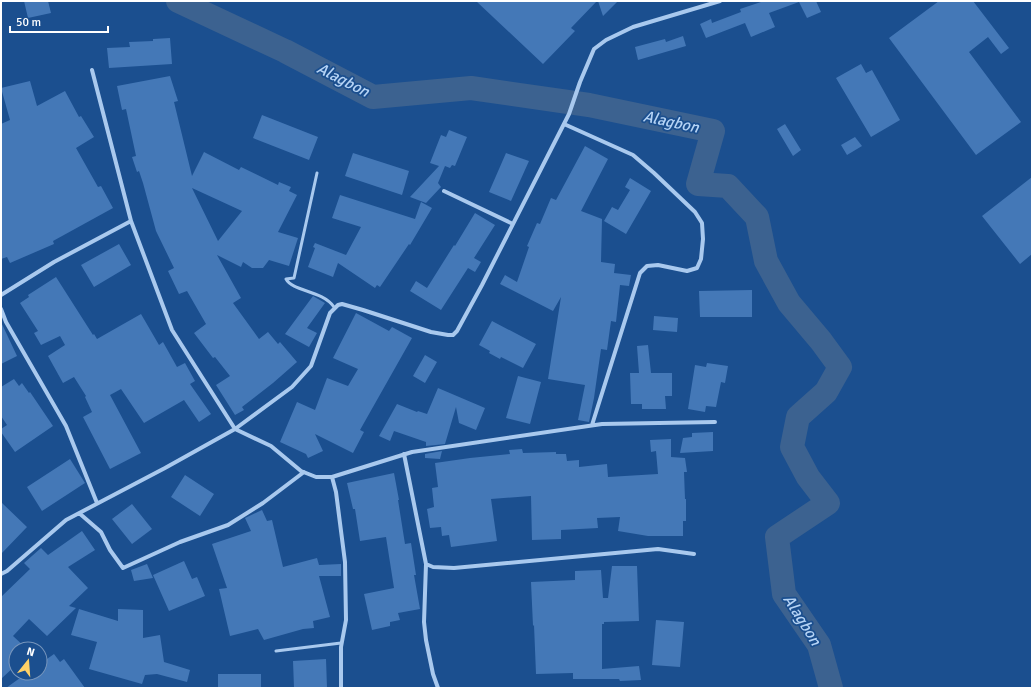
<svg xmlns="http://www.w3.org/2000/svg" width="1033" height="689" font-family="Signika,sans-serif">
<rect width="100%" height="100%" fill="#1b4f8f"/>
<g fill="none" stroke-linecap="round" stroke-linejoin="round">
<path stroke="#3c6290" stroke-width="24" d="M178,1L285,51L373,97L471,88L589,105L713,131L698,184L728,186L757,217L766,261L789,303L821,341L840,367L826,392L798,417L792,447L808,477L828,503L777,537L784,594L819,645L831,688"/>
</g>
<path fill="#4478b7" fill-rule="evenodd" d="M24,1H48L51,13L28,18Z
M476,1H597L571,28L575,31L543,64Z
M598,1H618L603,16Z
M764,1H816L821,12L807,18L799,2L769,13L775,27L751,37L745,23L706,38L700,24L711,19L712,23L741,12L740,9Z
M939,1H973L1009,48L1001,54L988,37L969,52L1021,122L976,155L889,38Z
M683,36L686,46L638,60L635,47L665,39L666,42Z
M170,38L172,64L109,68L107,48L130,47L129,42L153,41V39Z
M861,64L866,73L872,70L900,120L871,137L836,78Z
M170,76L178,101L174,102L192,176L204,152L239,170L241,167L278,185L279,182L291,187L289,191L297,195L278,232L298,238L289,266L269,260L263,268H252L243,262L241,267L217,255L241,298L233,303L259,339L268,332L278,344L280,342L297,362L273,383L242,407L244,410L235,415L216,385L230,376L215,357L213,358L194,333L206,324L187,291L179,294L168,271L174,268L156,231L143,183L139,171L137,172L132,157L136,156L126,109L122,110L117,86ZM192,188L242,211L218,241Z
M30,81L37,106L65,91L79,117L81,116L94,137L76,148L98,187L101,186L113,208L53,241L54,244L10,263L7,257L1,259V124L10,120L1,88Z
M262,115L318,137L309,160L253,138Z
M785,124L801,150L793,156L777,129Z
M449,130L467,137L455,166L452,165L450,168L445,166L438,183L441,187L426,203L410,197L439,166L430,163L441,135L446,137Z
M855,137L862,146L847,155L841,145Z
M585,146L608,159L581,211L602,219L601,262L615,264L614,273L631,275L629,286L620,285L616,322L611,321L607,350L601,349L594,398L589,422L578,420L585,385L548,379L561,297L553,311L500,284L505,275L517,282L529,247L527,246L537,223L540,224L551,198L556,200Z
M353,153L409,171L402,195L345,176Z
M506,153L529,161L511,201L489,192Z
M1032,177V254L1020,264L982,216Z
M630,178L651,191L626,234L604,221L612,207L618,210L630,190L625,187Z
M340,195L415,219L421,202L432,208L410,245L409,244L380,287L377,285L375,288L338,263L333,277L308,267L315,248L313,247L315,243L346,255L361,227L332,218Z
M475,213L495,225L474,258L481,262L475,272L468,268L441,310L410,291L416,281L427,288L454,245L455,246Z
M119,244L131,265L94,287L81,265Z
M56,277L93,335L94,334L97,339L141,314L159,345L163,342L177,367L185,363L195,381L190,384L211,414L199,422L184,400L144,423L121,389L110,395L141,453L110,469L83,417L92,412L85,397L86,396L74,377L63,383L48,356L65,345L60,336L41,345L34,333L38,331L20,303L29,297L28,295Z
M752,290V317H700L699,291Z
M313,296L325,303L307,328L317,333L309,347L285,334Z
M356,313L389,331L392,327L412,338L360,430L364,432L353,453L315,434L323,451L308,458L306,454L280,442L297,402L315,410L327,378L348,386L358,369L333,358Z
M654,316L678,318L677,332L653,330Z
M492,321L536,344L523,368L501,357L500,359L489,353L490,351L479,345Z
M1,322L17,356L1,364Z
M648,345L651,373H672V396H665L666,409H642V404H631L630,373H639L637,346Z
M425,355L437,362L425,383L413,376Z
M707,363L728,366L725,383L721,382L716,407L706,406L705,412L688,409L695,365L706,367Z
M518,376L541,382L530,424L506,418Z
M14,379L19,386L22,383L29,393L30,392L53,426L15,452L1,432V429L7,425L1,416V387Z
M438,388L485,408L476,430L459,423L456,407L445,444L426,446V442L394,431L390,441L379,436L397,404L417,412L418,411L427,414Z
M713,432V451L680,453L683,438L692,437V433Z
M671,439V457L685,458L687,472H684L685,499H686V521H683V536H648L618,531L620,517L597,518L598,528L561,530V539L532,540L531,496L491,499L497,541L451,547L449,535L442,536L441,527L430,528L427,509L434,507L432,488L438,487L435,463L470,458L510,454L509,450L522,449L523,453L556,452V454H566L567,461L579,460V467L607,464L608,477L658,474L656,451L651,452L650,440Z
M442,451L440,459L425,458V454Z
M70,459L85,483L42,511L27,487Z
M394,473L399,500H398L405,544L411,543L416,575H414L420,609L398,613L400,620L390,622V626L372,630L364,594L394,588L386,537L360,541L355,509H353L347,483Z
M185,475L214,494L200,516L171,497Z
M1,502L27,527L1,554Z
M132,504L152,529L132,544L112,519Z
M262,510L267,521L272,520L283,567L317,558L319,565L341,564V576H319L330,617L313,621L314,628L303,629L264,640L258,629L230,636L219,589L227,588L212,544L251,531L245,518Z
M82,531L95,550L68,567L88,588L69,606L76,608L47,636L29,619L13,636L27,649H16V665L1,679V597L30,569L24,563L41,548L48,555Z
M184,561L192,579L197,577L205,596L169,611L153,575Z
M147,564L153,578L134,581L131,570Z
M612,566H637L639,621L604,622V624H602V669L639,666L641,680L620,681L619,679H573V673L536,674L534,625L533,626L531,582L575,580V571L601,570L603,598H608Z
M79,609L118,621V609L143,610V638L160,635L164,662L190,670L187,682L157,674L145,675L142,684L89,669L97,642L71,635Z
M656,620L684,622L680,667L652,665Z
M54,654L60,662L64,659L85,688H6L27,673H40V664Z
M326,659L327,688H294L293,661Z
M218,674H261V688H218Z"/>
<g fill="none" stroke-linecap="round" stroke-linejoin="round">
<path stroke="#a9c9ee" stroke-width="3" d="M317,173L294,278L286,279C293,292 322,290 334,307
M276,651L341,643"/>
<path stroke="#a9c9ee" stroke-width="4" d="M92,70L131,221L172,330L235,429L271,446L301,471L316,477H332L412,452L602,424L715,422
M564,124L633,155L654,173L695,212L702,223L703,239L701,259L697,268L687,271L658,265L647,266L640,273L592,425
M444,191L513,224
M1,295L54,262L131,221
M1,309L6,322L66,426L97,503
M404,454L426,564L424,622L426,640L433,674L438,688
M332,477L336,492L345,562L346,620L341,647V688
M79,513L101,532L110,550L123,568L180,542L228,525L263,503L304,472
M426,564L433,567L454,568L658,549L694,554
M1,574L7,571L66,520L165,468L235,429L292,387L311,366L330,313L338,305L342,304L363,310L431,332L448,335H453L457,331L482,285L569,114L580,82L594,49L606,40L633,27L720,1"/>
</g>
<g text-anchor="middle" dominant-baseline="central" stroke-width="3.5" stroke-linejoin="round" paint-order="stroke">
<g font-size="16" font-style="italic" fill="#b5d3f5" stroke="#1b4f8f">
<text transform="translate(343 80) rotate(27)">Alagbon</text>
<text transform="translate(671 122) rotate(12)">Alagbon</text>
<text transform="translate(802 620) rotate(58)">Alagbon</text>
</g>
</g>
<rect width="1033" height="689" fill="none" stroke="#ffffff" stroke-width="4"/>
<g transform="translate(28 661) rotate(17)"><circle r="19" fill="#1b4f8f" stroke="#7695bc"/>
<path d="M0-3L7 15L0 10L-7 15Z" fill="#ffd166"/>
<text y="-6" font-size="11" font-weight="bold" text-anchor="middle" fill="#ffffff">N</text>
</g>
<path d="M10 26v6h98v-6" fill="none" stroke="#ffffff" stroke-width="2"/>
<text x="16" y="26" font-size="12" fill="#ffffff" stroke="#1b4f8f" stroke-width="3" paint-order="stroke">50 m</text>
</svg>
